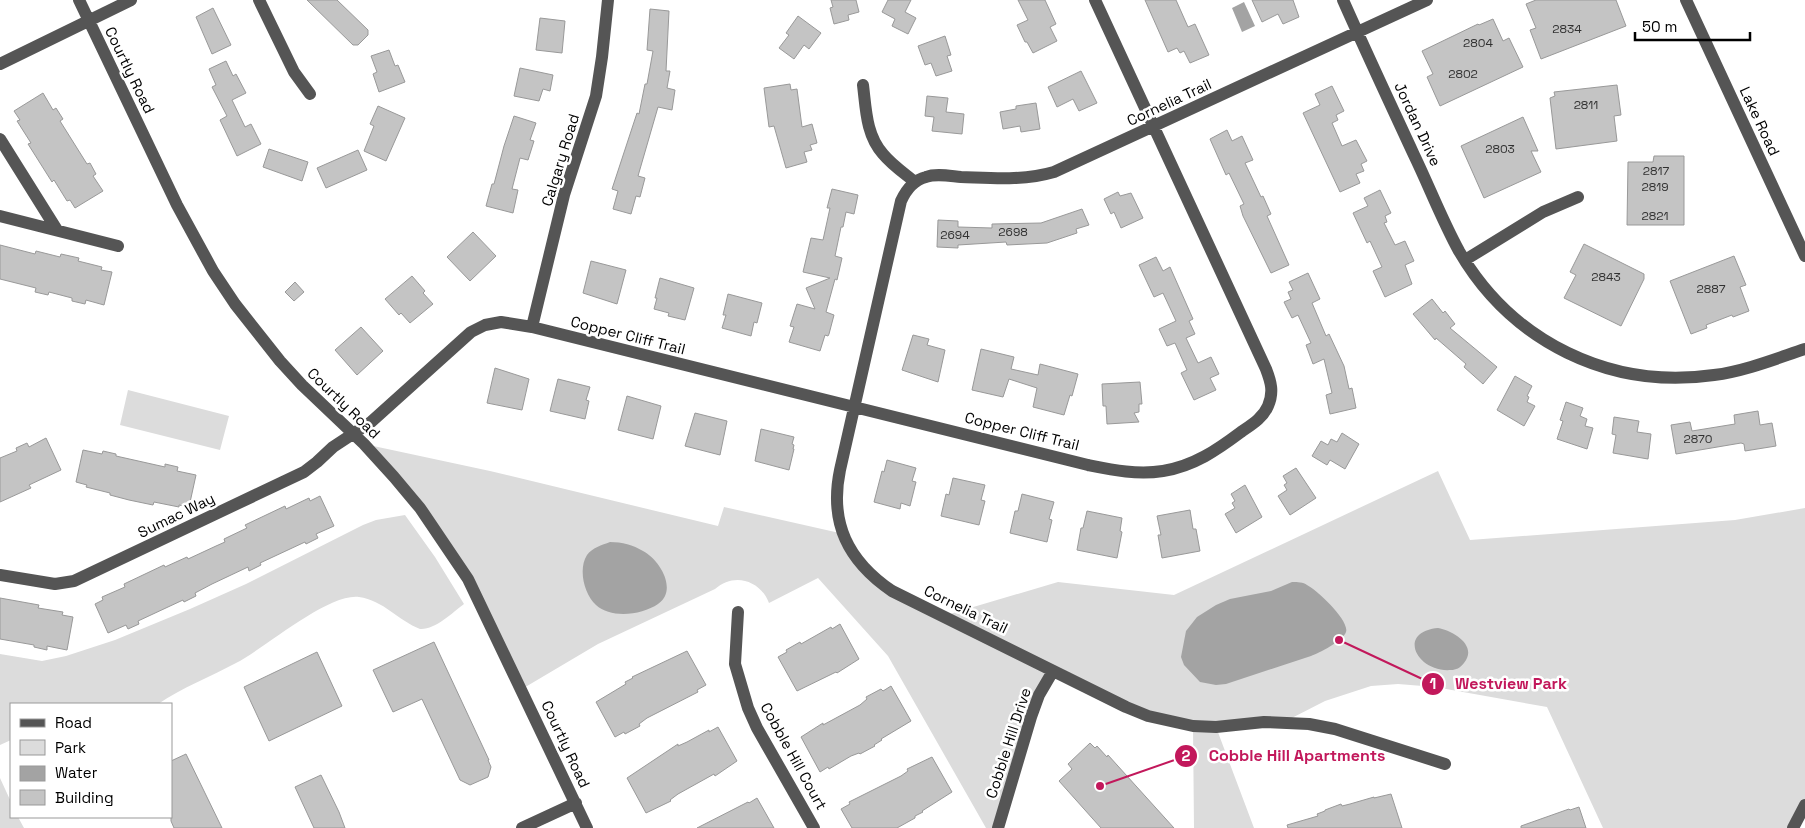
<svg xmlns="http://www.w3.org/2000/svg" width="1805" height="828" font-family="'Space Grotesk',sans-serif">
<rect width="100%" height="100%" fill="#fff"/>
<path fill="#dcdcdc" d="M128,390L229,416L220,450L120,425Z
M364,444L490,471L718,526L724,507L844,534L862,567L943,616L1058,582L1174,595L1438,471L1470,540L1735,520L1805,508V805L1793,828H1603L1547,707L1435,687L1398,684L1371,686L1325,701L1284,722L1216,727L1254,828H1194L1193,726L1170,721L1053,671L998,828H986L888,656L818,578L769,603C760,580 734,572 715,589L598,644L522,689L468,579Z
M405,515L435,557L464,604C452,613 435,630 420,629C399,621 383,600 359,597C328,593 265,648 236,663C210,677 183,687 158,704H11V740L0,745V654L42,661L66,656L115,640L190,609L246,584L363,525L376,520Z
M0,778L11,802V817H18L24,828H0Z"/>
<path fill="#a3a3a3" d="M1244,2L1255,26L1242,32L1232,8Z
M610,542C622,542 633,545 643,551C660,560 678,590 658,604C642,615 611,619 596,605C584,594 578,569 587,555C592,548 602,545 610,542Z
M1292,582C1298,582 1303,582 1307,585C1317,590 1350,621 1346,632C1343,641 1319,653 1311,656L1226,684L1216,685L1200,682L1184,665L1181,657L1186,631L1197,617L1216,605L1230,599L1271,591Z
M1438,628C1454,631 1478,646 1464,663C1460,668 1456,670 1451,670C1417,673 1396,632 1438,628Z"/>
<path fill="#c4c4c4" stroke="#999" d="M307,0H337L368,30V35L358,45H353Z
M831,0H856L859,12L848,15L849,20L834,24L830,8L833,7Z
M888,0H911L905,12L916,18L908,34L892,26L895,19L882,12Z
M1018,0H1045L1056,24L1050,27L1057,41L1033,53L1027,42H1025L1017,25L1028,20Z
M1145,0H1176L1188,27L1195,24L1209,55L1190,63L1184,51L1180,53L1177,48L1168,52Z
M1252,0H1293L1299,17L1283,24L1278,14L1262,22Z
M1536,0H1616L1626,26L1541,59L1530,30L1536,28L1526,4Z
M213,8L231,45L212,54L196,17Z
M650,9L669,11L666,71H670L667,88L675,90L672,110L658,107L638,176L645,178L640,197L636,196L631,214L613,209L618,191L612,189L637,113L639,114L645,84H647L653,51L647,50Z
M798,16L821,33L809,49L804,45L794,59L779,48L789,35L786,33Z
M540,18L565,21L562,53L536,50Z
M1493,19L1503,41L1509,38L1523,67L1440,106L1427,77L1433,74L1422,51L1478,24L1479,25Z
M945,36L951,55L947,56L952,71L936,76L931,63L925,65L918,46Z
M389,50L395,66L398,65L405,82L379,92L373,74L377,72L371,56Z
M226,61L233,76L236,74L246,93L232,100L245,127L251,124L261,144L237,156L220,120L227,116L212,87L216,85L209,69Z
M520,68L553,75L550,91L543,89L539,101L514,96Z
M1081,71L1097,103L1079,111L1073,99L1057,107L1048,87Z
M790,84L791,90L797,89L802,127L812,124L817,143L810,145L812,150L804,152L807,162L786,168L774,126L769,127L764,88Z
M1617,85L1621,115L1614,116L1617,141L1556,149L1550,98L1555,96L1554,92Z
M1332,86L1344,111L1336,115L1338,120L1332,123L1342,146L1356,140L1367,161L1361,164L1364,171L1356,174L1360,183L1340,192L1303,113L1320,105L1315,94Z
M43,93L53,110L56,108L63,119L60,121L87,164L90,163L96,174L93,176L103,191L75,208L70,200L67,201L54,180L52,182L28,144L31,143L17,121L20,120L14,111Z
M927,96L948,98L946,112L964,114L962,134L932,131L934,117L925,116Z
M1036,103L1040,129L1021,132L1020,126L1003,129L1000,112L1016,109V106Z
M378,106L405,118L386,161L364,151L374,126L370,124Z
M514,116L536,123L530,140L534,141L528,160L520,158L512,189L518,190L513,213L486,206L492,184H494L504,146Z
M1523,117L1538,151H1531L1541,172L1484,198L1461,146Z
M1227,130L1232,141L1242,136L1253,160L1245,163L1261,197L1263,196L1271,214L1267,216L1289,265L1271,273L1243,216L1240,206L1244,204L1229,173L1226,175L1210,139Z
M269,149L308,162L302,181L263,167Z
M358,150L367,170L326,188L317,168Z
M1654,156H1684V225H1627L1628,162H1653Z
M832,189L858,195L854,214L846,212L843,227H841L835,256L842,258L837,280L835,279L826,312L834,315L829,334L828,336L825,335L820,351L789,342L794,327L790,326L797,304L815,309L806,288L830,278L803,272L811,238L823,240L830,208H827Z
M1380,190L1391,213L1385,216L1387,222L1384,223L1395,245L1405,241L1414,261L1405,265L1412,284L1385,297L1373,271L1382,267L1370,241L1367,243L1353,213L1368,206L1364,198Z
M1118,192L1120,196L1131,193L1143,218L1121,228L1114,212L1111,214L1104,199Z
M1082,209L1089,225L1076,229L1077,233L1047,243L1007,245L1006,242L958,245V248L937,247L938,220L958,221V227L992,228V224L1041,223Z
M473,232L496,256L470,281L447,257Z
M1584,244L1644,274V279L1621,326L1564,298L1576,275L1570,272Z
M0,245L35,254L36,251L60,257L61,254L79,258L78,261L102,267L101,270L112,272L104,305L86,300L85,304L72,301V298L49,292L48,295L35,292L36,288L0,279Z
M1734,256L1746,285L1740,287L1749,311L1733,317L1732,315L1706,325L1707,328L1691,334L1670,281Z
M1156,257L1163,271L1170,267L1193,319L1189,321L1195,334L1186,338L1198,363L1211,357L1219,374L1210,378L1216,390L1194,400L1181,373L1187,370L1175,343L1167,346L1159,329L1176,321L1163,293L1154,297L1139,265Z
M591,261L626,270L617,304L583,293Z
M1308,273L1320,299L1312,303L1326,336L1329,334L1344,366L1349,389L1352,388L1356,408L1330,414L1326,395L1332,393L1324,359L1313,364L1306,345L1311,343L1298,315L1292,318L1284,302L1291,299L1288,292L1293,290L1289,282Z
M412,276L425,291L423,293L433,304L410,323L401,313L399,315L385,299Z
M660,278L694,288L685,320L668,316L669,313L654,309L657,298H655Z
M295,282L304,292L294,301L285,292Z
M728,294L762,303L757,323L754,322L751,336L722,328L726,315H723Z
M1432,299L1443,313L1445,311L1455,324L1450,328L1497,367L1483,384L1464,367L1466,364L1436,338L1435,340L1413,314Z
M361,327L383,351L357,375L335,350Z
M913,335L929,339L927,345L945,350L938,382L902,370Z
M981,349L1014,357L1011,369L1038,375L1040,364L1078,374L1072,396L1070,395L1064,415L1033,407L1037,388L1009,379L1003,397L972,390Z
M495,368L529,379L522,410L487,403Z
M1515,376L1532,386L1527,396L1529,397L1527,402L1535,406L1524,426L1497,410Z
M558,379L590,387L586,400L589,401L585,419L550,411Z
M1140,382L1142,404H1139V412L1134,413L1139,422L1107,424L1106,406H1103L1102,384Z
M627,396L661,406L653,439L618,430Z
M1566,402L1583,408L1580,416L1587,419L1585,426L1593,428L1587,449L1557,439L1563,421L1560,420Z
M1758,411L1760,425L1772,423L1776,446L1745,451L1744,444L1741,443L1676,454L1671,425L1690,422L1692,431L1735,424L1734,415Z
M695,413L727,421L720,455L685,446Z
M1614,417L1639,421L1637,432L1651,434L1648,459L1613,453L1616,435L1612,434Z
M761,429L794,437L792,444L794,445L793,449H794L789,470L755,461Z
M1342,433L1359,444L1345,469L1330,460L1327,465L1312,456L1321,441L1328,445L1331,439L1337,442Z
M46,438L61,470L29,485L31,488L0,502V458L17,451L16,448L27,443L29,447Z
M83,450L102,454L103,451L116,454V456L165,467V464L178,467L177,471L196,475L189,507L179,505V507L154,502L153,505L129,500L110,495V493L86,487L87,485L76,482Z
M887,460L916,468L912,481L916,482L910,506L901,503L900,509L874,502L882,471L884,472Z
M1296,468L1316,498L1290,515L1278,496L1287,490L1284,485L1287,483L1283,476Z
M953,478L985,485L981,500L985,501L979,525L941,516L946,494L949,495Z
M1245,485L1262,517L1236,533L1225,514L1235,508L1232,503L1235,501L1231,494Z
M1022,494L1054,502L1049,519L1052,520L1047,542L1010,533L1015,511H1018Z
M320,496L334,526L316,534L318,538L306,544L305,542L260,563L261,565L249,571L248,567L212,584L195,593L196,596L184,602L183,600L138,621L139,624L128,629L126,625L108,633L95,604L103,600L102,597L125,587L124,584L164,565L165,567L187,557L188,559L216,546L225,542L224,539L247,528L245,525L285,506L286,509L309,498L310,501Z
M1190,510L1193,529H1196L1200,551L1162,558L1158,535H1161L1157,516Z
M1087,511L1122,518L1120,531L1122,532L1117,558L1077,550L1081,528H1083Z
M0,598L39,605L38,608L63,612L62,615L73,617L67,650L47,646V650L34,647V645L0,639Z
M840,624L859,659L837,673L836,672L797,691L778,657L787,652L786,650L800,642L801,644L831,627L832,629Z
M434,642L489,760H488L491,767L488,777L470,785L460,780L422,699L393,712L373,670Z
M687,651L706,685L697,690L698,692L647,718L639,724L640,726L625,734L624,732L615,737L596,702L626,684L625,682L633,678L632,677Z
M317,652L342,706L269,741L244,687Z
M891,686L911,721L881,739L882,740L874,745L875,746L860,754L859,753L851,756L829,769L828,767L820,772L801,737L823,723V725L860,705L867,699L866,697L881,689L883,691Z
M718,727L737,761L715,776L714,774L678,794L670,800L671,801L646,813L627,778L678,744V746L687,742L709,730V732Z
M1090,743L1095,748L1097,746L1107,757L1108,755L1174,828H1101L1059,781L1072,769L1068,764Z
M186,754L222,828H174L171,821V761Z
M932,757L952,792L922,811L923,812L915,816V818L897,828H852L841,809L850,804L849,802L901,776L908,771L907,769Z
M321,775L339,812L345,828H314L295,787Z
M1391,794L1402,828H1288L1287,825L1318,816L1317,814L1325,811V810L1341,804L1342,806L1350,804L1374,797V798Z
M757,798L774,828H697L748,802L749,803Z
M1579,807L1586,828H1521V826L1569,809L1570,810Z"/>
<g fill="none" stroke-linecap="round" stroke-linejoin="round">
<path stroke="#555" stroke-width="12" d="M79,0L177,205L213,271L235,304L280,361L302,385L364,444L394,477L420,508L468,579L587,828
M259,0L294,72L310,94
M1343,0C1366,52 1390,103 1414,155C1429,186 1442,220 1459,251C1512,342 1610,390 1714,375C1745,371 1775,359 1805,349
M1427,0L1054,172C1023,181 992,178 961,177C950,176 936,173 926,177C914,180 906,190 901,201L840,470C829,523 848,561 892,591L1126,707L1148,716L1193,726L1216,727L1264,722L1309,724L1335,729L1445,764
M1686,0L1805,256
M0,64L131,0
M863,85C866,109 866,135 883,154C892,165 904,173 915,182
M0,139L57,230
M0,216L118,246
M1465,260L1543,212L1578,197
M532,327L564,195L596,96L602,57L608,0
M0,575L55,584L74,581L304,472L317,462L333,447L371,422L471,332L485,325L501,322L532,327L1088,465C1113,470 1137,475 1163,471C1194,466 1217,450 1241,432C1251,425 1263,418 1268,406C1274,392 1271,382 1266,369L1095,0
M738,612L735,664L748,708L757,728L814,828
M522,828L576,803
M998,828L1031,717L1039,695L1053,671
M1793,828L1805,805"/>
</g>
<g text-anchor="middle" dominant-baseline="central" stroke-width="5" stroke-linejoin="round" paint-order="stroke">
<g font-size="12" fill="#313131">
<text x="1567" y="29">2834</text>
<text x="1478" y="43">2804</text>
<text x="1463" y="74">2802</text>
<text x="1586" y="105">2811</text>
<text x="1500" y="149">2803</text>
<text x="1656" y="171">2817</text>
<text x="1655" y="187">2819</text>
<text x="1655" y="216">2821</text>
<text x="1013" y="232">2698</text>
<text x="955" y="235">2694</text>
<text x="1606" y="277">2843</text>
<text x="1711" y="289">2887</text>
<text x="1698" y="439">2870</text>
</g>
<g font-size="15" fill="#000" stroke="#fff">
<text transform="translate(130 70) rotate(64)">Courtly Road</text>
<text transform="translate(1169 102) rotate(-25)">Cornelia Trail</text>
<text transform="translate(1760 121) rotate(65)">Lake Road</text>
<text transform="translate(1418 124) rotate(65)">Jordan Drive</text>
<text transform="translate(560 160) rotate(-73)">Calgary Road</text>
<text transform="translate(628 335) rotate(14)">Copper Cliff Trail</text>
<text transform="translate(344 403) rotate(44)">Courtly Road</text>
<text transform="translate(1022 431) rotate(14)">Copper Cliff Trail</text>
<text transform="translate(176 515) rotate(-26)">Sumac Way</text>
<text transform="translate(966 609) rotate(26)">Cornelia Trail</text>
<text transform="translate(1008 743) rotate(-72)">Cobble Hill Drive</text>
<text transform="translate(566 744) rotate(65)">Courtly Road</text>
<text transform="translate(794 756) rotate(61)">Cobble Hill Court</text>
</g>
</g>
<path fill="none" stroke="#c2185b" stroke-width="2" d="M1339 640L1433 684M1100 786L1186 756"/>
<g fill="#c2185b" stroke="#fff" stroke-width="2">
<circle cx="1339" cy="640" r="5"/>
<circle cx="1100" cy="786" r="5"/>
<circle cx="1433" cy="684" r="12"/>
<circle cx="1186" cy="756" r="12"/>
</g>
<g font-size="15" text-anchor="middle" font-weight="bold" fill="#fff">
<text x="1433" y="689">1</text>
<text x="1186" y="761">2</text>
</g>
<g font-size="16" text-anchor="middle" font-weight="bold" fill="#c2185b" stroke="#fff" stroke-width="5" stroke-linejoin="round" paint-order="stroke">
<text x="1511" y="689">Westview Park</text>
<text x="1297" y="761">Cobble Hill Apartments</text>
</g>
<rect x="10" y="703" width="162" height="115" fill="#ffffff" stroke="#999999"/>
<rect x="20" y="719" width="25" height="8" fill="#555555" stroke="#999999"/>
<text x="55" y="728" font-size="15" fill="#000000">Road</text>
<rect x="20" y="740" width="25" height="15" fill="#dcdcdc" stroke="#999999"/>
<text x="55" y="753" font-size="15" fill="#000000">Park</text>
<rect x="20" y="766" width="25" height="15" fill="#a3a3a3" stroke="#999999"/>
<text x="55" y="778" font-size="15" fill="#000000">Water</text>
<rect x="20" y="790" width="25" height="15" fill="#c4c4c4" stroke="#999999"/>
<text x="55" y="803" font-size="15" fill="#000000">Building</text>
<path d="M1635 32v8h115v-8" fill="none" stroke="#000000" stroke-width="2.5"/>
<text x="1642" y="32" font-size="15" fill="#000000" stroke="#ffffff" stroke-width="4" paint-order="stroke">50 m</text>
</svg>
